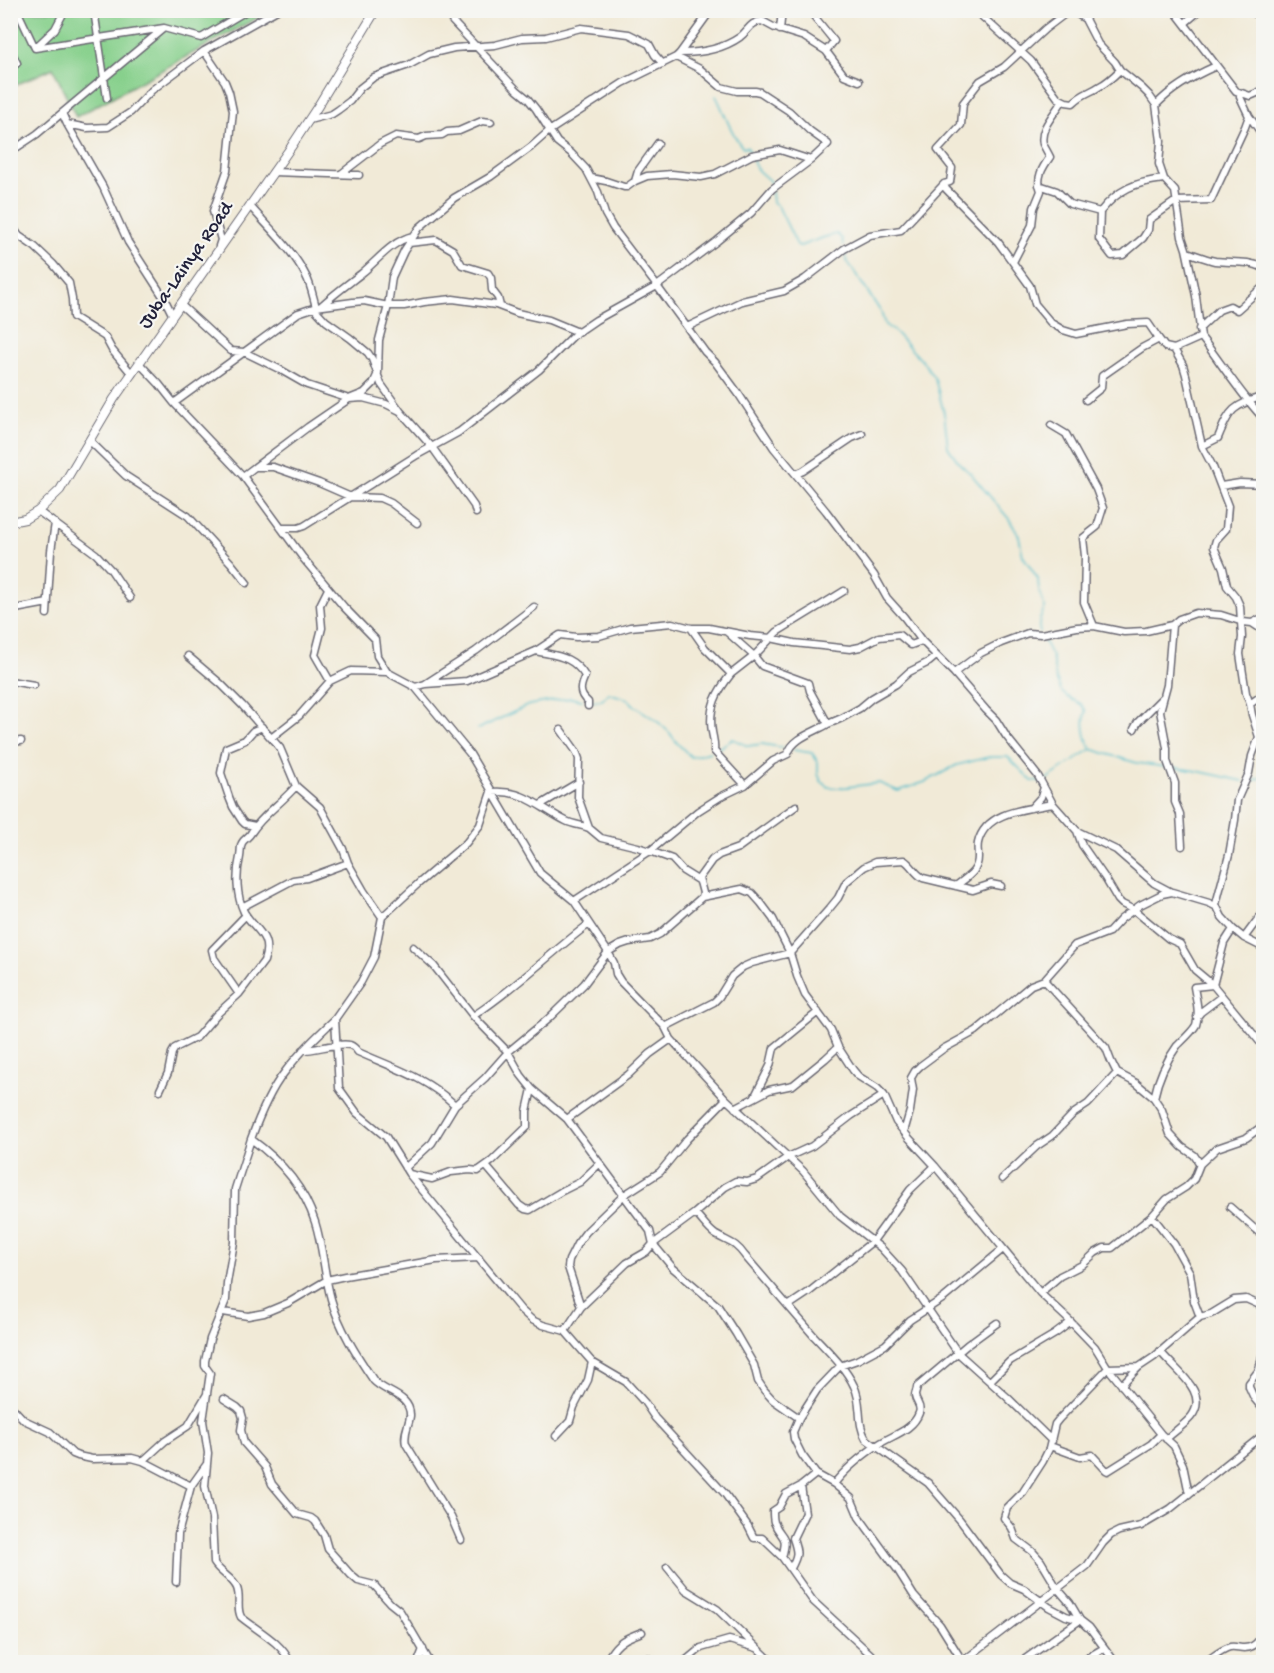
<svg xmlns="http://www.w3.org/2000/svg" width="1274" height="1673" font-family="'Gochi Hand',sans-serif">
<rect width="100%" height="100%" fill="#f6f6f2"/>
<filter id="ink" filterUnits="userSpaceOnUse"><feTurbulence type="fractalNoise" baseFrequency=".0167" numOctaves="2"/><feDisplacementMap in="SourceGraphic" scale="12" xChannelSelector="R" yChannelSelector="G"/><feConvolveMatrix kernelMatrix="1 2 1 2 8 2 1 2 1" color-interpolation-filters="sRGB"/></filter>
<filter id="wash" filterUnits="userSpaceOnUse"><feTurbulence type="fractalNoise" baseFrequency=".008" numOctaves="4" result="noise"/><feDisplacementMap in="SourceGraphic" scale="24" xChannelSelector="R" yChannelSelector="G"/><feGaussianBlur stdDeviation="1.35" result="paint"/><feColorMatrix in="noise" values="0 0 0 0 0 0 0 0 0 0 0 0 0 0 0 0 0 1.4 0 .05"/><feComposite in="paint" operator="in"/></filter>
<g filter="url(#wash)">
<rect width="100%" height="100%" fill="#f1ead7"/>
<path fill="#87d08c" stroke="#547964" stroke-width="1.5" d="M11,11H270L76,117L53,68L11,87Z"/>
<g fill="none" stroke-linecap="round" stroke-linejoin="round">
<path stroke="#4ebbc9" stroke-width="1.5" d="M716,96C725,113 730,133 743,148L747,147L750,152
M752,156C755,174 763,172 772,184
M772,192L773,202L778,206L797,245L800,246L825,237L837,234L842,239L843,245
M845,253L847,261L881,312L885,325L894,331L924,363L935,379L944,413L948,447L960,464L971,474L1009,519L1019,536L1023,556L1038,579L1039,591L1045,608C1041,615 1037,624 1040,632
M1042,637L1052,657L1056,679L1061,691L1067,697L1081,704L1086,711C1082,725 1085,737 1091,749L1137,763L1166,767
M589,702L602,700L609,693L628,699L635,706L657,721L669,732L677,743L691,757L710,752
M478,729L529,705L571,698L582,700
M717,749L733,739L748,746L762,744L786,748
M794,750L812,753L818,762V774L821,781L828,787L839,788L879,783L898,791L925,782L957,765L989,757H1008L1032,781L1040,782
M1171,767L1197,771L1243,781
M1044,781L1090,750
M1248,782L1264,777"/>
</g>
</g>
<g filter="url(#ink)">
<g fill="none" stroke-linecap="round" stroke-linejoin="round">
<defs>
<path id="minor" d="M17,10L35,48L164,28L62,113L67,124L103,187L128,242L164,298L172,314
M94,10L107,98
M445,10L453,22L517,90L528,99L536,109L557,142L571,153L586,169L598,192L605,214L613,228L657,286L705,352L715,362L738,393L774,448L826,511L874,575L887,598L904,617L922,641L954,673L986,710L996,720L1006,736L1038,776L1053,804L1077,831L1082,845L1105,878L1118,900L1122,904L1134,910L1169,939L1180,944L1195,970L1213,985L1264,1047
M809,10L834,41L826,51
M975,10L1031,61L1058,98L1066,102L1073,103C1083,93 1090,93 1100,86C1108,82 1114,76 1120,70L1142,88L1149,95L1156,105L1161,141L1159,164L1164,179L1175,191L1182,237L1186,249L1196,296L1201,337L1174,349L1183,365L1186,375L1202,446L1213,467L1228,506L1226,529L1216,540L1214,547L1223,568L1227,586L1236,597L1240,606L1242,637L1240,654L1246,693L1250,704L1252,715L1259,737L1252,756L1249,773L1237,800L1235,820L1229,855L1221,885L1216,904L1217,907
M1070,10L1045,29L1004,67L980,81L963,103L961,125L938,150L952,168L950,182L944,184L946,189L998,242L1030,286L1035,304L1051,323L1063,330L1076,334L1127,324L1148,323L1159,339
M1071,10L1085,19L1098,44L1115,62L1120,70
M1174,10L1236,91L1250,96L1264,90
M1252,10L1264,22
M1185,23L1200,10
M164,28L201,38L248,10
M780,30L782,10
M36,47L55,29L65,10
M10,49L17,63L10,69
M204,51L225,82L229,92L233,111L227,171L213,211L221,240L219,246
M680,53C700,53 723,49 740,37C749,30 750,22 762,21L775,28L804,37L826,51L844,75L859,81
M1156,105C1173,87 1193,76 1216,66
M1249,116L1264,137
M309,120L332,114L338,110L350,101L360,88L374,77L409,65L429,54L454,48L495,45L522,38L546,37L581,28L629,34L649,44L655,55L663,64
M67,124L87,128L108,127L131,112L152,90L204,51L277,10
M10,152L37,134L62,113
M273,172L359,175
M341,174L380,144L396,136L419,139L426,136L442,135L447,132L459,131L482,121L491,122
M591,178L606,181L624,187H627L635,181L647,176L672,174L701,177L715,174L752,155L780,150L811,160
M635,181L638,171L658,143
M1039,185L1057,191L1070,204L1100,212L1099,239L1112,256L1123,255L1143,238L1148,230L1149,220L1176,201L1211,200L1245,127L1249,116L1240,97V94
M250,206C269,228 293,250 306,276C311,285 313,297 316,307
M1100,212C1118,189 1136,182 1164,179
M10,223L19,236L35,247L53,264L69,283L72,299L73,317L105,337L112,350L132,374
M409,243L436,240L453,250L462,265L488,273L491,278L492,290L498,298L500,306
M1187,252C1196,255 1206,259 1215,261C1232,263 1248,260 1264,268
M1013,262L1032,225L1034,208L1041,191C1036,178 1042,168 1050,157C1048,153 1045,148 1043,144C1039,128 1055,114 1062,101
M180,304L231,351L244,352L279,369L307,385L349,399L363,398L386,404L400,411
M321,306C334,294 348,284 362,273C378,260 392,241 413,236
M314,308L326,321L350,338L368,353L372,359L381,384L401,412L432,447L474,506L476,513
M687,327L742,301L784,291L805,279L844,249L870,235L901,230L944,184
M1199,329L1219,310L1230,306L1237,310L1264,286
M1201,337C1222,364 1240,394 1264,419
M139,363L159,384L174,403L298,313L316,307L353,302L364,301L388,306H404L424,302L453,299L496,305L517,313L549,320L578,332
M1086,400L1101,388L1102,376L1142,348L1159,339L1165,347L1174,349
M174,403L243,476L303,558L344,607L375,639L377,656L387,672
M1051,425L1066,434L1096,489L1103,508L1097,527L1083,538L1085,556L1084,602L1094,626
M90,441L126,476L188,516L231,563L247,583
M1202,446L1218,438C1230,408 1233,406 1264,396
M255,467H273L319,483L351,497L380,498L391,503L417,523
M796,474L803,471L852,438L862,434
M243,476L308,427L349,399L364,393L373,384L378,373L379,340L388,306L392,277L404,251L419,228L454,198L490,177L531,147L549,131L623,83L676,57L680,53L711,10
M1221,486L1240,483L1264,484
M38,511L96,554L111,570L130,598
M281,528H298L304,526L417,455L459,432L539,370L574,335L596,320L657,286L717,241L751,213L772,189L811,160L828,144L810,131L789,111L760,92L755,91H737L721,87L700,69L676,57
M328,589L320,605L322,628L315,655L330,681
M10,610L48,603
M47,614L51,551L55,523
M1252,623L1264,631
M1172,625L1167,685L1160,711L1167,748V761L1175,783V802L1180,814L1182,846
M691,628L705,648L731,674C717,692 708,707 712,732C713,738 715,743 714,751L745,785
M727,632L754,656L762,666L808,683L810,691L828,724L842,718L860,708L872,698L896,684L909,672L929,662L936,656
M536,651C557,656 573,656 585,676C580,686 578,694 588,702V706
M188,656L221,684L242,705L280,748L296,786L320,807L343,849L348,863L364,891L382,917L374,957L361,982L335,1019L339,1088L357,1113L386,1137L409,1174L521,1310L532,1320L543,1325L565,1331L592,1362L626,1382L645,1403L655,1418L725,1494L748,1526L754,1538H762L782,1557L813,1601L879,1662
M954,673L981,653L1001,643L1028,633L1041,634L1077,627L1094,626L1124,632L1146,631L1172,625L1179,619L1196,613L1221,615L1243,622L1252,623L1264,617
M731,674L754,656L777,632L844,591
M10,681L34,685
M425,684L476,651L534,607
M415,687L425,684L467,681L536,651L560,635L576,637L599,636L630,627L672,623L691,628H709L750,636L771,638L794,643L850,649L860,647L879,637L899,635L911,645L922,641
M1250,704L1264,694
M1134,729L1138,722L1162,698
M561,730L576,751L579,759L578,797L589,828L601,838L638,847L650,851L698,811L720,797L745,785L773,761L788,754C792,738 815,732 828,724
M271,738L299,716L330,681L351,671L387,672L415,687L470,754L540,873L574,901L608,952L614,963L616,974L621,982L665,1027L671,1039L726,1099L803,1171L840,1216L881,1248L902,1271L958,1353L1007,1397L1052,1441
M10,742L21,741
M540,805L579,782
M1031,808L1041,797L1044,787
M255,826L245,824L242,821L233,807L229,797L221,773L226,748L245,740L253,731L262,727
M1077,831L1116,850L1154,883L1171,892
M956,886C967,877 978,872 978,857C978,852 977,848 978,843C985,811 1027,809 1053,804
M702,897L742,889L752,893L761,903L773,919L790,953L797,976L805,995L831,1030L838,1047L853,1070L858,1076L877,1088L884,1095L896,1122L909,1138L935,1166L1040,1293L1071,1322L1095,1347L1108,1368L1161,1434L1174,1446L1183,1465L1189,1494
M574,901L650,851L672,859L683,871L699,881
M242,907L293,880L307,878L348,863
M382,917L419,883L466,843L480,825L491,792C524,789 540,808 566,821C574,825 582,825 589,828
M1244,938L1264,911
M413,947L434,966L473,1016L508,1052L521,1075L532,1089L567,1119L650,1231L653,1244L673,1268L718,1306L736,1334L754,1365L758,1381L764,1390L773,1400L799,1418
M1044,980L1106,1048L1111,1061L1117,1073L1136,1083L1154,1098
M239,994L214,958L212,950L246,915
M473,1016C515,989 550,953 589,924
M1197,1017L1201,1012L1222,996
M335,1019C317,1036 299,1053 284,1073C269,1092 259,1117 251,1139C280,1160 304,1187 315,1222C323,1247 324,1274 331,1299C339,1328 357,1356 374,1381C385,1393 411,1395 410,1416C409,1426 403,1433 406,1444L451,1517L461,1540
M665,1027L714,1002L719,997L732,976L743,967L752,963L790,953L829,909L838,898L846,882L864,867L875,862L904,860C912,865 915,874 923,878L973,890L991,884L1001,886
M303,1050C317,1050 338,1042 350,1045C353,1046 356,1049 358,1052C394,1068 425,1077 455,1105
M160,1090L168,1073L172,1053L175,1048L197,1037L216,1015L239,994L264,961C273,935 254,930 244,912C236,895 236,874 240,857C241,852 240,847 242,843C244,839 249,837 251,833C263,814 282,803 296,786
M755,1096L770,1066L774,1048L818,1012
M735,1108L769,1090L793,1085L825,1059L838,1047
M567,1119L628,1075L650,1054L671,1039
M904,1132L910,1111L913,1090L911,1078L915,1071L920,1066L943,1049L976,1031L1031,985L1044,980L1075,945L1109,932L1121,919L1140,905L1162,894L1172,892L1209,903L1217,907L1222,917L1233,929L1244,938L1264,948
M251,1139L235,1189L234,1242L227,1283L226,1300L210,1339L205,1361V1366L210,1373L203,1421L208,1453L205,1486L212,1518L214,1563C220,1573 233,1578 237,1588C241,1598 236,1608 241,1617C258,1631 281,1642 290,1662
M1200,1164L1194,1155L1182,1147L1170,1134L1162,1110L1154,1098C1158,1079 1166,1061 1177,1046C1182,1041 1193,1031 1196,1025C1200,1013 1196,999 1194,987L1213,985L1224,943L1233,929
M486,1166L519,1205L525,1209L530,1210L562,1191L580,1182L600,1163
M405,1168L432,1143L455,1105L485,1078L508,1052L548,1019L584,984L608,952L620,945L629,942L650,939L660,934L702,897L703,893L699,878L712,860L719,855L738,848L796,806
M409,1174L432,1179L451,1172L470,1170L478,1171L492,1161L527,1127V1111L532,1089
M1002,1179L1037,1146L1052,1136L1073,1114L1088,1104L1117,1073
M1230,1207L1264,1237
M695,1213C702,1220 708,1230 716,1235C730,1243 735,1242 745,1256C768,1283 791,1309 814,1336C828,1351 845,1367 854,1386C863,1403 856,1423 866,1439L928,1483L960,1520L1001,1575L1010,1583L1024,1589L1049,1607L1066,1616L1080,1620L1087,1627
M1152,1216L1174,1244L1190,1273L1194,1301L1200,1317
M1040,1293L1060,1276L1082,1265L1095,1253L1104,1248H1112L1141,1225L1152,1216L1167,1199L1186,1187L1194,1179L1200,1164L1217,1148L1246,1138L1264,1125
M788,1306L809,1292L873,1241L910,1190L935,1166
M581,1307L568,1267L569,1260L577,1244L586,1232L624,1195L660,1172L687,1139L726,1099
M223,1312L248,1316L264,1313L288,1303L327,1280L345,1276L436,1260L479,1258
M565,1331L581,1307L627,1263L646,1252L653,1244L695,1213L725,1187L736,1181L747,1182L757,1179L788,1157L812,1146L851,1116L884,1095
M1264,1348L1259,1370L1249,1383V1387L1254,1398L1264,1410
M1160,1351C1173,1369 1211,1392 1191,1417C1184,1425 1174,1432 1166,1439
M990,1381L1010,1361L1055,1334L1071,1322
M1122,1386L1126,1380L1139,1367
M224,1399L237,1407L241,1411L243,1418L241,1430L244,1443L265,1467L272,1484L297,1514L311,1518L315,1521L324,1535L328,1549L351,1575L358,1581L374,1585L390,1603L400,1611L430,1662
M10,1405L24,1420L50,1432L73,1454L78,1456L92,1459L132,1458L143,1461L191,1486
M556,1436L570,1421L574,1407L588,1380L592,1362
M1050,1446L1080,1457L1092,1455L1106,1470L1108,1471L1151,1444L1161,1434
M143,1461L165,1441L188,1426L207,1394
M816,1474L802,1455L794,1439L793,1432L799,1418L817,1390L840,1366L857,1360L885,1345L910,1320L944,1298L1003,1249
M834,1484L851,1498L859,1517L897,1569L914,1596L940,1625L963,1662
M782,1557C789,1533 781,1540 774,1522C773,1519 773,1515 773,1511L779,1507L786,1494L801,1486L816,1474L834,1484C846,1468 863,1455 879,1444C893,1435 913,1430 919,1413C922,1406 916,1403 915,1396C915,1393 917,1390 917,1387L967,1345L997,1323
M667,1567L686,1590L717,1609L772,1662
M791,1568C798,1555 798,1553 793,1538L805,1513L801,1486
M176,1582L178,1534L191,1486L206,1465
M609,1656C618,1641 626,1638 642,1632
M1213,1657L1221,1662
M648,1658L649,1662
M418,1662L423,1649
M684,1662L701,1648L729,1640L757,1648
M962,1662L1087,1566L1103,1543L1111,1535L1119,1531L1141,1526L1170,1509L1264,1434
M1021,1662L1080,1620
M1080,1662L1104,1648
M1115,1662L1089,1627L1080,1620L1070,1603L1057,1588L1041,1561L1032,1551L1016,1539L1012,1528L1004,1518L1007,1508L1023,1492L1043,1461L1049,1449L1055,1424L1059,1419L1108,1368L1139,1367L1154,1357L1200,1317L1211,1314L1234,1300L1246,1299L1264,1307
M1205,1662C1213,1657 1220,1650 1230,1647C1235,1646 1239,1648 1244,1648C1261,1647 1262,1633 1264,1620"/>
<path id="major" d="M10,522L25,519L38,511L60,490L114,399L291,147L318,106L376,10"/>
</defs>
<use href="#minor" stroke="#6a6872" stroke-width="9"/>
<use href="#major" stroke="#6a6872" stroke-width="10"/>
<use href="#minor" stroke="#fff" stroke-width="6"/>
<use href="#major" stroke="#fff" stroke-width="8"/>
</g>
</g>
<g text-anchor="middle" dominant-baseline="central" stroke-width="4.5" stroke-linejoin="round" paint-order="stroke">
<g font-size="20" fill="#22223b" stroke="#f6f6f2">
<text transform="translate(187 266) rotate(-55)">Juba-Lainya Road</text>
</g>
</g>
<rect width="1274" height="1673" fill="none" stroke="#f6f6f2" stroke-width="36"/>
</svg>
